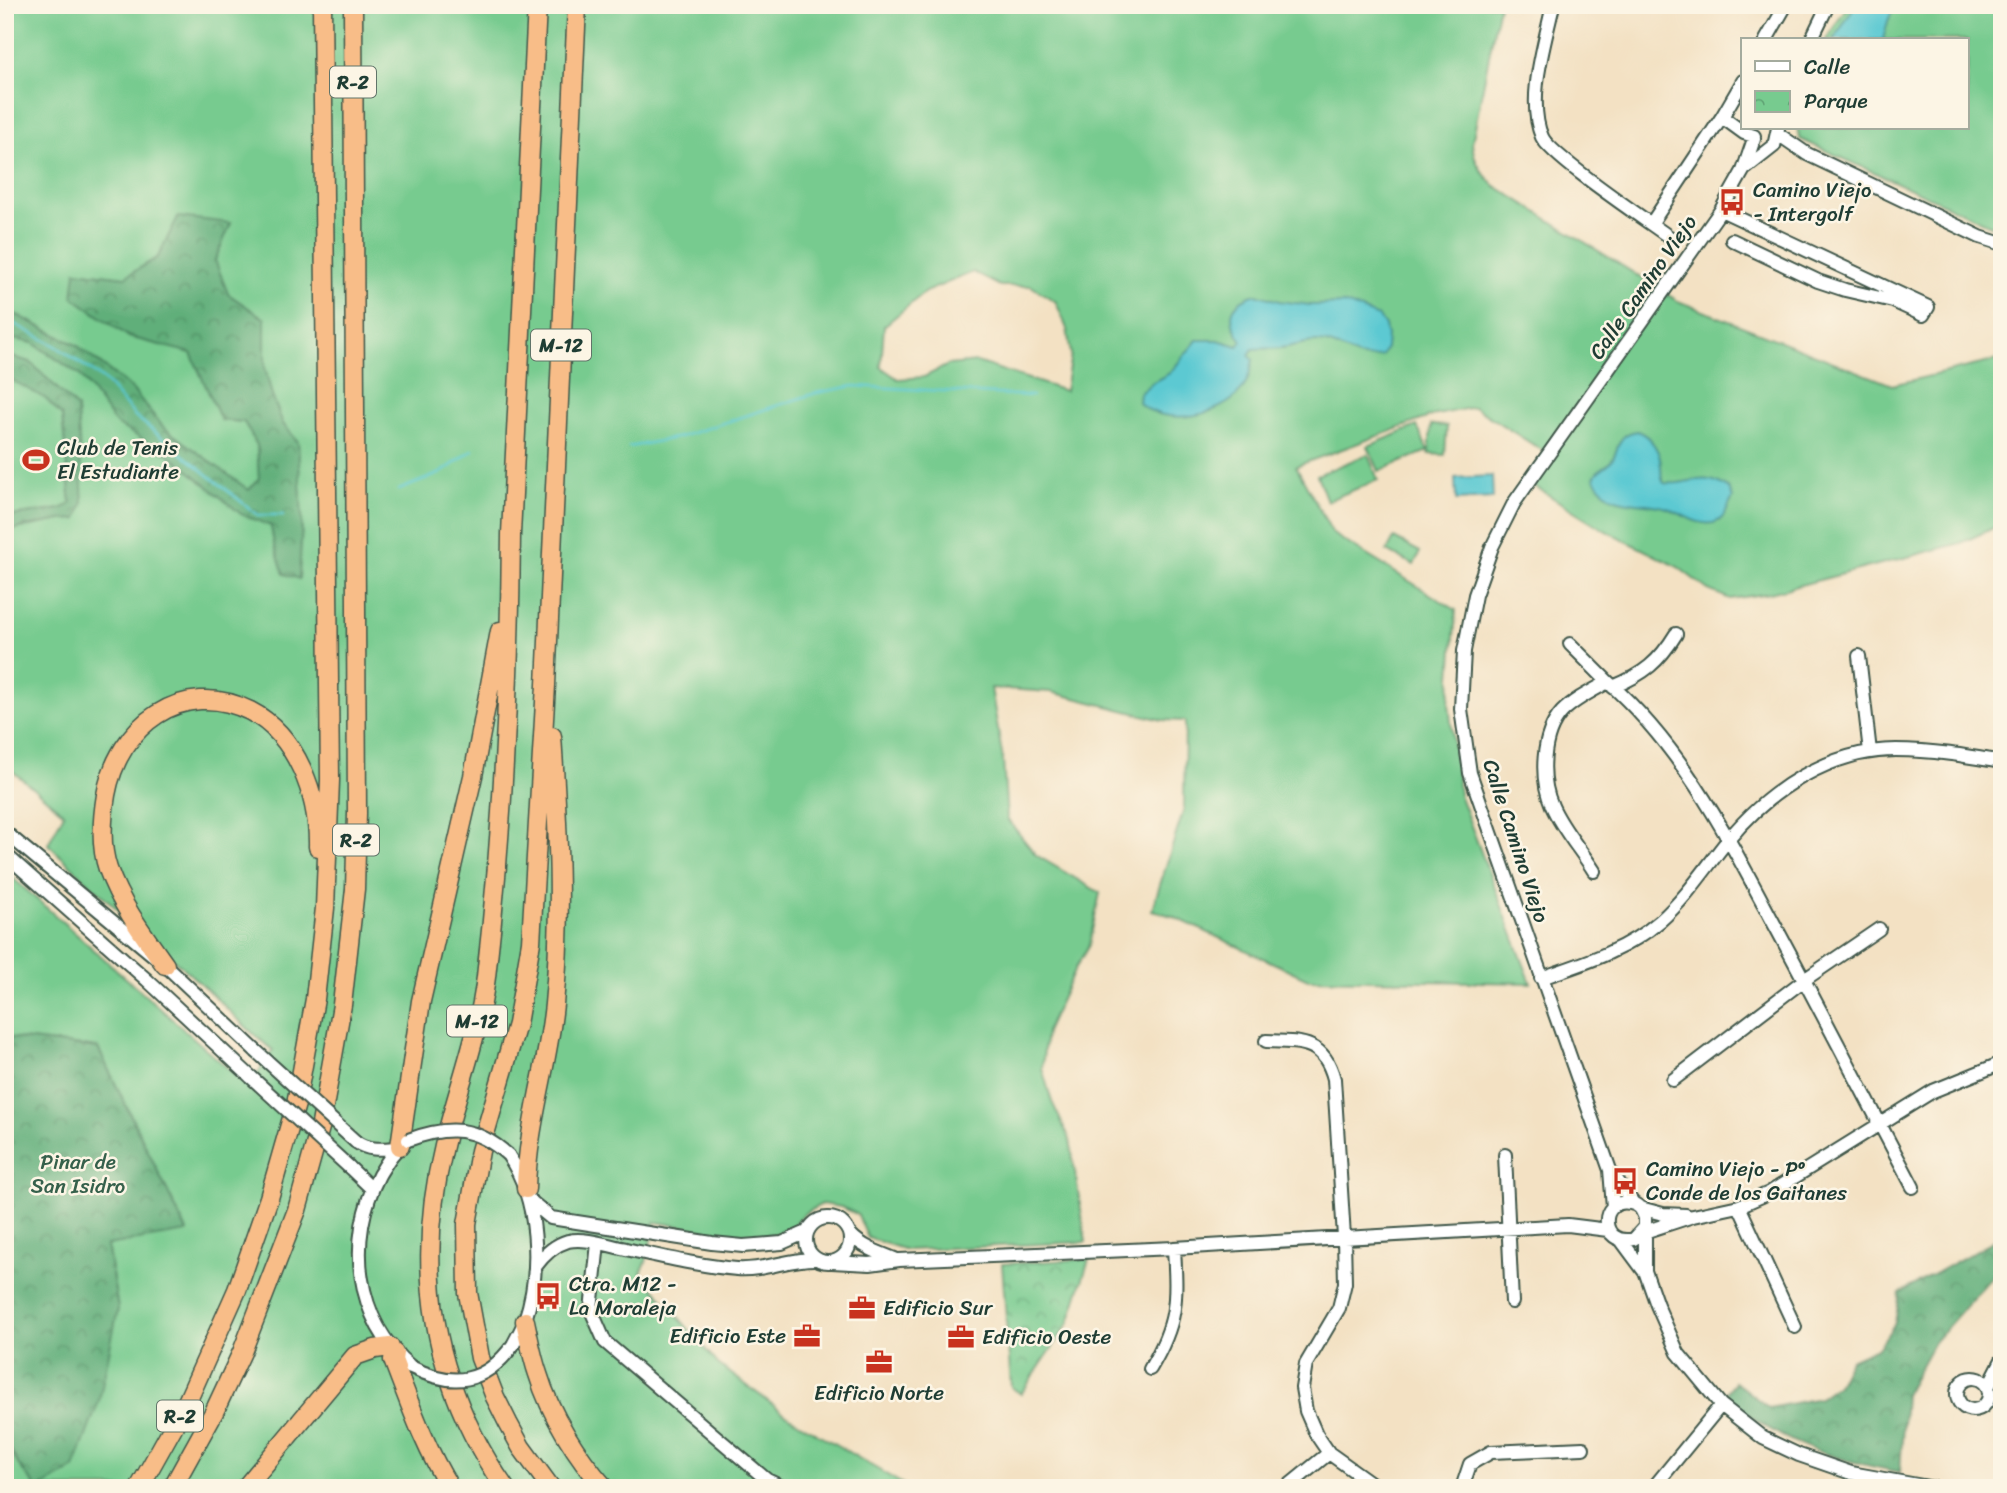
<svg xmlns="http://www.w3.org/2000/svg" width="2007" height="1493" font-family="Sriracha,sans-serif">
<defs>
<pattern id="forest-crowns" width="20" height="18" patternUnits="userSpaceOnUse" patternTransform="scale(1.75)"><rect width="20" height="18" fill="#61af7a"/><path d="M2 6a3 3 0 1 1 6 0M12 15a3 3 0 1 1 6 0" fill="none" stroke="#4f9065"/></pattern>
<pattern id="park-crowns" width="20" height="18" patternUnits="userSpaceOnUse" patternTransform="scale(1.75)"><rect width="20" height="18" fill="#77cb8f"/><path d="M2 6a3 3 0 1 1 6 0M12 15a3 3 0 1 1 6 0" fill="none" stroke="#61a676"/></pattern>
</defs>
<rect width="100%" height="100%" fill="#fcf5e5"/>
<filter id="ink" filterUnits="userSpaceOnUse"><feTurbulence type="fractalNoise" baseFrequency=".0143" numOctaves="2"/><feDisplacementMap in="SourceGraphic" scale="14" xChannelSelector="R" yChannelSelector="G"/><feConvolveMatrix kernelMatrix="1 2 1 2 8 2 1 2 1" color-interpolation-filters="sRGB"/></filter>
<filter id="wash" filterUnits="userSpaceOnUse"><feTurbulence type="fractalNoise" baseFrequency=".00686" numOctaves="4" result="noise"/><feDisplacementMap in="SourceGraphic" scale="28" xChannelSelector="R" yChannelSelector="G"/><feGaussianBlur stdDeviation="1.57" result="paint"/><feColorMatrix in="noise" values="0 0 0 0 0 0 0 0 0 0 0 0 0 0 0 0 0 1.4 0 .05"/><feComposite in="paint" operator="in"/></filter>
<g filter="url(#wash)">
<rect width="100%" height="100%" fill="#f3e1c3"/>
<path fill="#77cb8f" stroke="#4b8462" stroke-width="2" fill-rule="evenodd" d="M5,5H1499L1472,143C1474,162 1481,172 1494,185L1678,301L1892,385L2002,359V524L1961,543L1770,593L1730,599L1708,590L1678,567L1606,531L1534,486L1554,458L1474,407L1432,416L1296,466L1333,534L1456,610L1449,704L1459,794L1531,983L1308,979L1172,916L1152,910L1184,809L1185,721L1162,720L1051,692L991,688L1003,760L1007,819L1036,855L1100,893L1089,945L1075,969L1046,1032L1042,1068L1052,1102L1070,1140L1086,1242L906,1250L868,1238L857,1214L841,1207L822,1204L805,1213L791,1228L775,1234L747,1237L655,1222L646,1262L641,1273L718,1364L788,1416L909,1488H40L74,1468L118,1309L107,1245L187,1231L98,1048L5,1037V871L249,1087L273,1050C247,1031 226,1006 202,985C150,938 98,893 48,844L64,813L5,765V531L61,520L77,519V408L30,362L5,355V337L33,343L80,375L117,424L170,455L241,514L271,526L274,544L298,578L302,529L298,442L283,424L272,396L265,368V319L228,294L214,259L178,218L158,257L125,277L76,271L129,337L191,352L221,420L244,422L257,445L259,478L249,491L163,427L131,388L77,345L5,309V163L13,153L5,150ZM973,272L1000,286H1031L1056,302L1067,329L1071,354L1065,391L977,362L948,365L924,377L898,379L881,367L884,326L925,292Z
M1848,5H2002V212L1995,227L1800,139L1797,128H1967V40H1826Z
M5,376L46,399L62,416L71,504L61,509L5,517Z
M1431,425L1447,426L1445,455L1429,454Z
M1417,426L1428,451L1379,471L1368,446Z
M1368,454L1378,480L1327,501L1317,475Z
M1394,538L1420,552L1414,565L1387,551Z
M5,1439L18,1464L37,1488H5Z"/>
<path fill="url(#forest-crowns)" stroke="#407657" stroke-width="2" d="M178,217L231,223L215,260L228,294L265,319V368L272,396L283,424L298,442L302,520L299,579L284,574L274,544L271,526L241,514L170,455L116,424L80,375L33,343L5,337V309L76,345L131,388L163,427L249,490L259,478L257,445L244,422L221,420L191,353L129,337L73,297L76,271L125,277L158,257Z
M5,355L30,362L77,408L83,503L77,519L61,520L5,531V517L61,509L71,504L62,416L46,399L5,376Z
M5,1037L98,1048L187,1232L107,1245L118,1309L99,1401L74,1468L40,1488H37L18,1464L5,1439Z
M2002,1236V1265L1934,1342L1905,1394L1900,1472C1835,1460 1773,1443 1725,1394L1735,1382L1769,1408L1819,1398L1837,1385L1850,1360L1879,1347L1895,1323L1900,1293Z"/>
<path fill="url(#park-crowns)" stroke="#4b8462" stroke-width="2" d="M1089,1259L1069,1323L1021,1394L1011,1387L1002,1264Z"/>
<path fill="#5cc9d2" stroke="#3e8383" stroke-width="2" d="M1855,5H1895L1888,21L1883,40H1834Z
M1256,294L1279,301L1311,305L1346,304L1379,317L1385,326L1387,336L1386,348L1382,356C1351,363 1346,344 1319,342C1306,341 1293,347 1280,348C1271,349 1262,348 1253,349L1249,355L1253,360C1251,371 1248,382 1241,391C1220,417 1165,427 1139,403L1140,393L1153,382L1170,373L1197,340H1218L1238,346L1242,341C1226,318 1228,303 1256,294Z
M1637,431C1651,436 1661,452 1661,467C1662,474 1660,477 1664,483C1688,486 1705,470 1729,489L1733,498C1727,507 1726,520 1713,523C1697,526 1681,513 1667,508C1650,502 1630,505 1613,498C1604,494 1600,486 1594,478C1597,468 1605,469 1611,461C1620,449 1616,434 1637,431Z
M1492,476L1493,498L1456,500L1455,478Z"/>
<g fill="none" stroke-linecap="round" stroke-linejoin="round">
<path stroke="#5cc9d2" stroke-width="2.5" d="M5,319L56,346L103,379L135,416L258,515H283
M629,447L680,437L816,393L854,386L1032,396
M399,490L441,473L473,450"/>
</g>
</g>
<g filter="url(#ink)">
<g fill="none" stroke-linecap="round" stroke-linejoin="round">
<defs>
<path id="minor" d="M1553,5C1545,43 1526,100 1542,137C1551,157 1649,222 1672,239
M1766,40L1786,5
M1811,40L1828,5
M1722,117L1744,133L1754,136
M1778,134L1807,154L1980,237L2002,244
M1746,168L1774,146L1778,128
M1721,210L1928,307L1923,315L1893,301L1845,290L1818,281L1732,240
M1651,224L1722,117L1743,81
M1570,644L1608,682
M1859,656L1870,752
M1613,687C1644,674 1659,662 1676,634
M5,832L165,965L256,1051
M5,854L147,980L251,1077
M1594,871C1581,850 1562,829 1552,806C1540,779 1541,735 1562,712C1575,699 1592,691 1608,682C1683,749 1725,832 1772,920C1820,1009 1866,1098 1913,1187
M1541,978C1582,964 1627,950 1660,921C1687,897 1706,867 1728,840C1769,790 1830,750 1896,750C1932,750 1967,756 2002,762
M1266,1041C1301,1042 1324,1040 1334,1079L1344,1237L1345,1283L1339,1308L1306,1364L1302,1388L1306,1411L1316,1434L1329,1453L1378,1488
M1673,1080L1804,980L1879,929
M356,1142C369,1151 382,1149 397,1148
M405,1142C393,1151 387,1162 379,1175C346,1238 355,1321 411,1367
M508,1155C539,1200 542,1269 525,1320C522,1329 517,1337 513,1345
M1505,1155L1512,1302
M349,1167L372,1189
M1612,1173L1633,1203
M528,1199L551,1218L712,1243L743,1246L782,1243L807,1232
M1739,1206L1795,1327
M1613,1207L1610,1170L1470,773L1461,709L1464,651L1475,595L1492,547L1514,503L1721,210L1743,171L1754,139
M1640,1208L1663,1214L1686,1215
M806 1240a22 22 0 1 1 44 0a22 22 0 1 1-44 0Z
M1645,1227L1634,1239C1599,1248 1598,1197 1630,1203C1639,1204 1642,1210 1645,1218V1271L1657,1305L1678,1353L1721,1405L1763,1438L1799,1455L1851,1473L1934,1488
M1641,1233L1693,1216L1739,1206L1769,1193L1933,1091L2002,1063
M850,1234C862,1247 879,1253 895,1259
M1621,1240L1644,1271
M598,1243L591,1310L605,1342L767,1480L782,1487
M832,1262L870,1264L899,1260L1174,1248L1568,1225L1608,1230
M535,1267C543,1256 554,1245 568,1241C586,1237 609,1246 626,1249C663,1257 700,1266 737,1269C765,1271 789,1258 817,1259
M1150,1369C1178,1322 1177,1301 1174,1248
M1957 1394a16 16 0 1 1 32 0a16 16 0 1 1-32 0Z
M1988,1387L2002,1360
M1286,1488L1329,1453
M1462,1488L1470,1464L1491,1452L1583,1448
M1653,1488L1721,1405"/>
<path id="highway" d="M165,965C143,934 121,905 108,869C100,846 102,819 106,795C118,726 182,677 250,711C297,735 319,797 318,847
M400,1146L421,1001L473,776L500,631
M526,1189C527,1126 548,1066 554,1004C563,914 558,826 552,736
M525,1321C529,1339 532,1357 538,1374C550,1414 577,1457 605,1488
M394,1353L393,1360C410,1404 425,1448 450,1488
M139,1488L187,1402L237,1290L269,1198L296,1104L315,999L325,908L330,780L322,5
M172,1488L214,1412L242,1352L297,1210L321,1124L342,1005L355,889L357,813L353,5
M245,1488L355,1356L375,1349L390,1347
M505,1488C432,1383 414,1269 444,1146C457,1090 479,1035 486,977C503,830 510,682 511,534L537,5
M551,1488L521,1447L508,1423L495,1397L480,1358L468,1293L467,1224L480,1151L517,1024L531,942L546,685L577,5"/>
</defs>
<use href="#minor" stroke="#3f5649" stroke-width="16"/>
<use href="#highway" stroke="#3f5649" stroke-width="21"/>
<use href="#minor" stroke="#fff" stroke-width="12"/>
<use href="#highway" stroke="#f8bd88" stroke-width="18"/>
<defs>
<path id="minor-bridge" d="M256,1051L356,1142
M251,1077L349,1167
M408,1140C448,1125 476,1126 508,1155
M411,1367C453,1388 485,1384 513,1345"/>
</defs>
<use href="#minor-bridge" stroke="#3f5649" stroke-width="16" stroke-linecap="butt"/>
<use href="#minor-bridge" stroke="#fff" stroke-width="12"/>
</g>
</g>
<defs>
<symbol id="bus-bare" viewBox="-9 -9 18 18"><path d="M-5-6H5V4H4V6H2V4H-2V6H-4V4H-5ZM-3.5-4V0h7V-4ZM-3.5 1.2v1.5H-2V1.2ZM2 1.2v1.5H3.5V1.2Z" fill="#c8321e" stroke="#fcf5e5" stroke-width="2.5" paint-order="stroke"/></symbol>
<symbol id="stadium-bare" viewBox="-9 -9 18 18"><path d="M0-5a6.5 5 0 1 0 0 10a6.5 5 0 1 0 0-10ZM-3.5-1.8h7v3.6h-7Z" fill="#c8321e" stroke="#fcf5e5" stroke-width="2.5" paint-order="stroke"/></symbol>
<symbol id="office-bare" viewBox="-9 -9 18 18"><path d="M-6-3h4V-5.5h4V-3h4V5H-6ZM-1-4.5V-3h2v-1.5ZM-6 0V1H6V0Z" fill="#c8321e" stroke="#fcf5e5" stroke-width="2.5" paint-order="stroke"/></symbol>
</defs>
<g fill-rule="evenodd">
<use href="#bus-bare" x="1713" y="183" width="38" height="38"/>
<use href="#stadium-bare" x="17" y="441" width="38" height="38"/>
<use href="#bus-bare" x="1606" y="1162" width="38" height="38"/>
<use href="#bus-bare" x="529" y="1277" width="38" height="38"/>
<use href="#office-bare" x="843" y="1289" width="38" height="38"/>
<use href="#office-bare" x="788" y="1317" width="38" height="38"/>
<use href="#office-bare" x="942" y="1318" width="38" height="38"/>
<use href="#office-bare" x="860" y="1343" width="38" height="38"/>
</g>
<g text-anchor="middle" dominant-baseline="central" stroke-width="5" stroke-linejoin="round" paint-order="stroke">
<g fill="#fcf5e5" stroke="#617469" stroke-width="2">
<rect x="330" y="66.5" width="46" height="31" rx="5"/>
<rect x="531" y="329.5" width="60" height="31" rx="5"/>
<rect x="333" y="824.5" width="46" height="31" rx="5"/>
<rect x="447" y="1005.5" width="60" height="31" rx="5"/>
<rect x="157" y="1400.5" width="46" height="31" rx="5"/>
</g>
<g font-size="19" font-weight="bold" fill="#1f3d34">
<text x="353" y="82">R-2</text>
<text x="561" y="345">M-12</text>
<text x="356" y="840">R-2</text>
<text x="477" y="1021">M-12</text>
<text x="180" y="1416">R-2</text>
</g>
<g font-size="21" fill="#1f3d34" stroke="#fcf5e5" text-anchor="start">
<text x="1753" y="190">Camino Viejo<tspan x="1753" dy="24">- Intergolf</tspan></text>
<text x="57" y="448">Club de Tenis<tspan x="57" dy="24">El Estudiante</tspan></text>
<text x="1646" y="1169">Camino Viejo - Pº<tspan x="1646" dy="24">Conde de los Gaitanes</tspan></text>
<text x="569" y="1284">Ctra. M12 -<tspan x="569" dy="24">La Moraleja</tspan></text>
<text x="883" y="1308">Edificio Sur</text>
<text x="786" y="1336" text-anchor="end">Edificio Este</text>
<text x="982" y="1337">Edificio Oeste</text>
<text x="879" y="1393" text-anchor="middle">Edificio Norte</text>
</g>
<g font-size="21" fill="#1f3d34" stroke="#fcf5e5">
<text transform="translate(1643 287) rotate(-55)">Calle Camino Viejo</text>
<text transform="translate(1516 841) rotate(72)">Calle Camino Viejo</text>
</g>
<g font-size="21" fill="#35604b" stroke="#fcf5e5">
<text x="78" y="1162">Pinar de<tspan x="78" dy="24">San Isidro</tspan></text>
</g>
</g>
<rect width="2007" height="1493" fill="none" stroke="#fcf5e5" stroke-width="28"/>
<rect x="1741" y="38" width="228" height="91" fill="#fcf5e5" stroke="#a4ab9e" stroke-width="2"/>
<rect x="1755" y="61" width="35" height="10" fill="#ffffff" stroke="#a4ab9e" stroke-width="2"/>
<text x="1804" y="74" font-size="21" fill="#1f3d34">Calle</text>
<rect x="1755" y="91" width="35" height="21" fill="url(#park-crowns)" stroke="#a4ab9e" stroke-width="2"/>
<text x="1804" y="108" font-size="21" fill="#1f3d34">Parque</text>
</svg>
